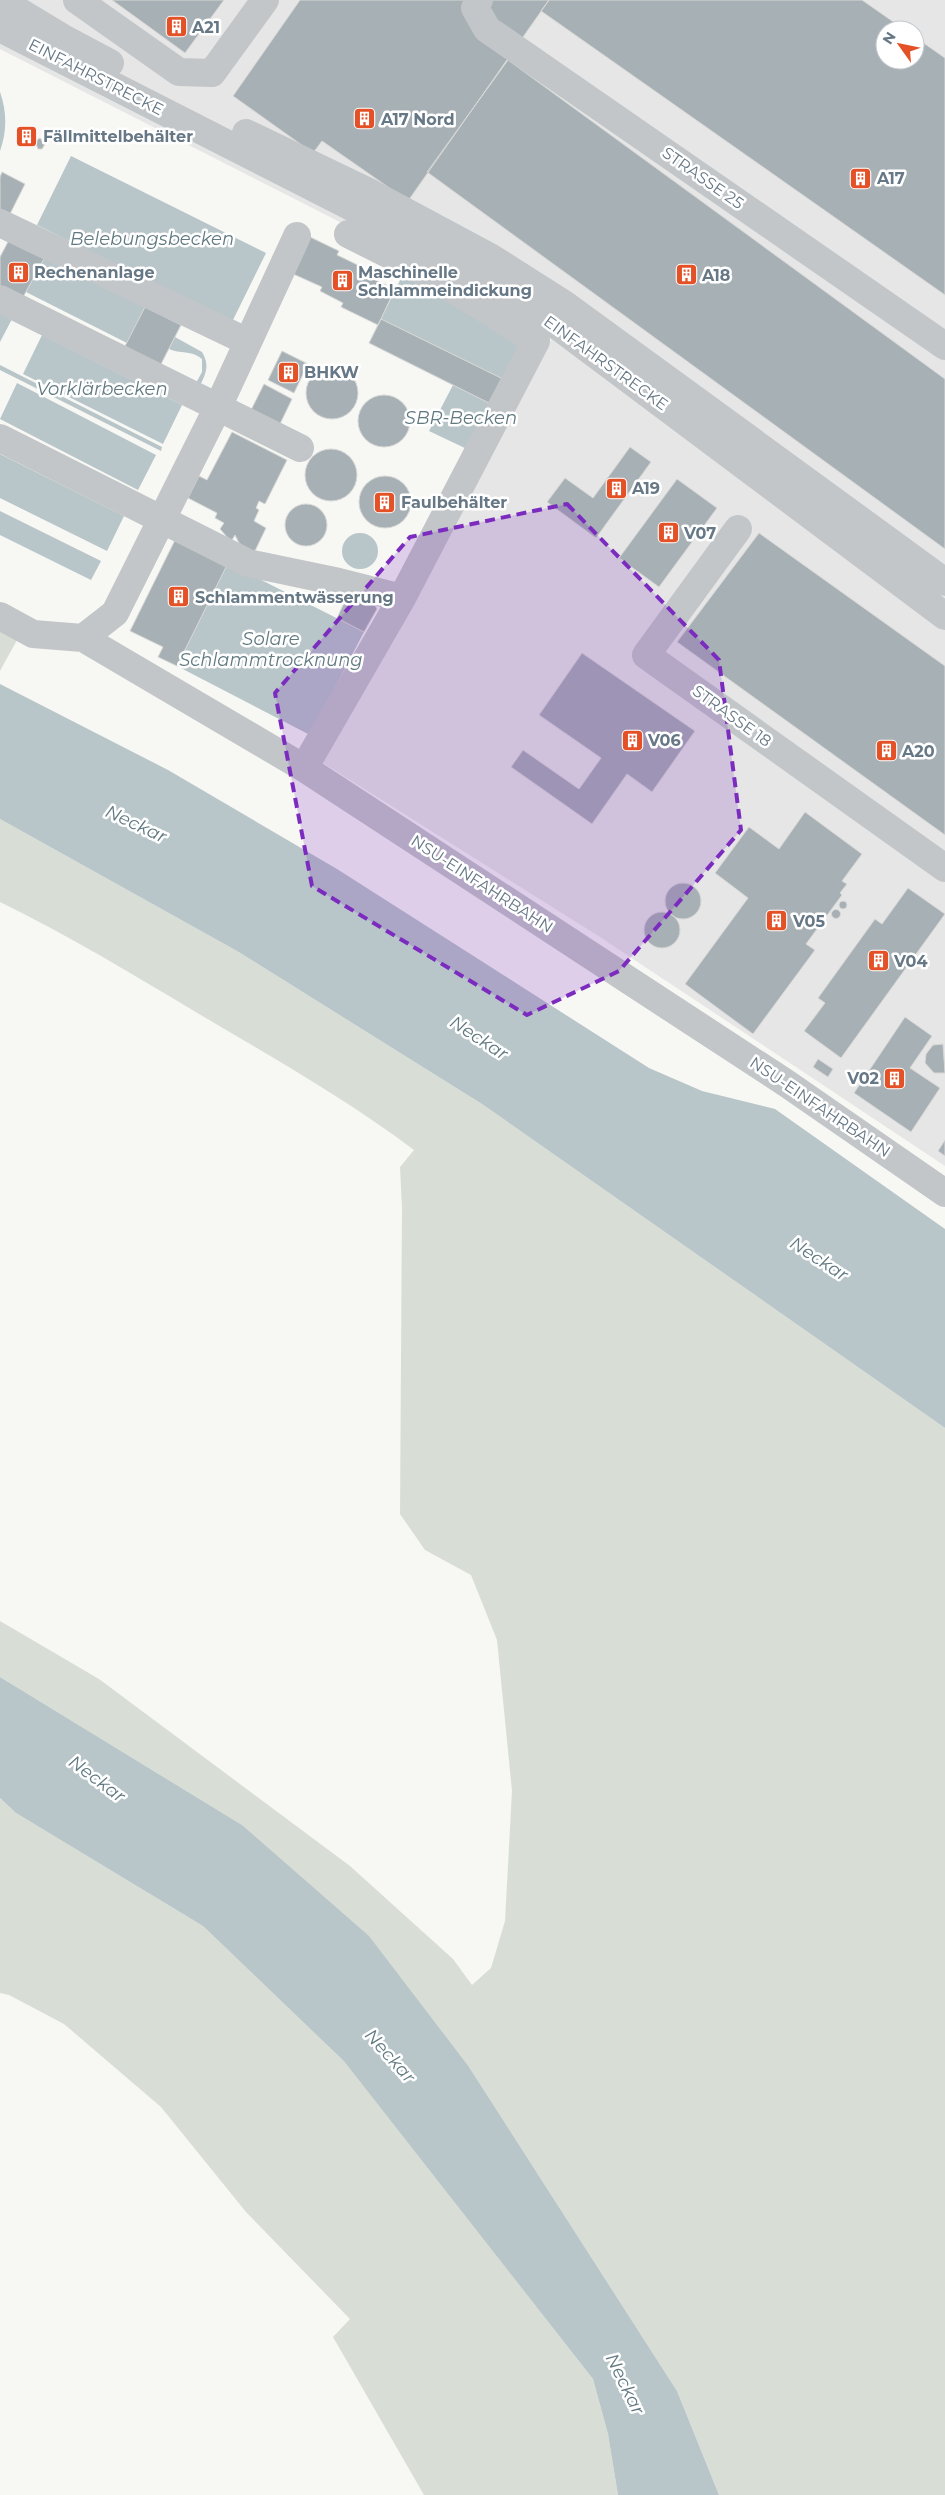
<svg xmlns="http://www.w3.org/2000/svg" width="945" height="2495" font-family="Montserrat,sans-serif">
<rect width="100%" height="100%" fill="#f7f7f4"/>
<path fill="#e5e6e5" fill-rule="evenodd" d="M0,0H945V1166L600,937L320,761L551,340L336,220L0,49ZM885,30H915V60H885Z"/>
<path fill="#d8ded5" d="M0,605L28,620L0,671Z
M0,819L237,951L482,1104L945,1428V2495H719L677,2391L469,2067L242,1825L0,1677V1621L99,1679L350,1866L453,1959L472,1985L491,1968L505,1921L512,1791L497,1640L471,1575L425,1550L400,1514L402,1208L400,1167L414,1150C346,1099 272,1057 199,1014C134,975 68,935 0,902Z
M0,1798L16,1813L203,1926L345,2061L593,2379L608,2434L618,2495H424L333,2337L350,2319L246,2212L161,2107L64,2024L9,1995L0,1993Z"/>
<path fill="#b8c5c9" d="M0,92C7,112 7,131 0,151Z
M71,156L266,253L232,322L37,225Z
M46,255L145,307L127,343L26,292Z
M405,270L522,345L505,380L381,319Z
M0,313L12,319L0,342Z
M42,335L182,405L163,444L23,374Z
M175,337L202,352C210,365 206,374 199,387L195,385L202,372V359C192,350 180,354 169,349Z
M0,365L162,447L161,451L0,370Z
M17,383L156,455L138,490L0,419Z
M453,385L493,405L469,450L429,431Z
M0,454L124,516L107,551L0,498Z
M0,511L101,561L91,580L0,535Z
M342 551a18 18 0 1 1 36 0a18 18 0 1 1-36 0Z
M228,563L364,632L310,735L177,666Z
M0,684L168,770L337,869L649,1068L702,1091L775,1109L945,1229V1428L482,1104L237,951L0,819Z
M0,1677L242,1825L369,1936L469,2067L677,2391L719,2495H618L608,2434L593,2379L344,2061L203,1926L16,1813L0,1798Z"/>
<path fill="#a7b0b5" stroke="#d8d8d6" d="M112,0H224L185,53Z
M300,0H549L408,201L322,141L313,153L233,96Z
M549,0H862L905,30H885V60H915V37L945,58V295L541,11Z
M508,60L945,379V549L427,172Z
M28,131L33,137L29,142L22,138L23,134Z
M40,138L45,144L42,149H38L35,141Z
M2,172L25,184L10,214L0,209V177Z
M11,236L46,255L22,299L0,287V257Z
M308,236L339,251L337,255L366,269L363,274L395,289L378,325L341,307L343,303L320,291L322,287L291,273Z
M145,307L181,325L159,368L123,350Z
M381,319L505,380L493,405L369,343Z
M282,351L308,364L294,393L268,380Z
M306 393a26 26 0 1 1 52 0a26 26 0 1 1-52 0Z
M264,384L292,399L279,426L250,412Z
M358 421a26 26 0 1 1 52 0a26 26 0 1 1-52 0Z
M232,432L287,460L265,504L259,501L256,508L259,510L254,521L266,528L254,553L239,543L235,535L232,540L227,537L220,529L224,523L215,518L217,513L188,498L199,476L207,480Z
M630,447L651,462L596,538L547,502L565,478L593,498Z
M305 475a26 26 0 1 1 52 0a26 26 0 1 1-52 0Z
M359 502a26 26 0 1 1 52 0a26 26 0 1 1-52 0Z
M677,479L717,508L659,587L619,558Z
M285 525a21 21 0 1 1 42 0a21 21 0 1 1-42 0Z
M759,533L945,666V835L677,642Z
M176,538L228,563L177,666L158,657L163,647L130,631Z
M351,588L372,599L377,609L364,632L337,618Z
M582,653L695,731L652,792L627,774L592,824L511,767L523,750L579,789L601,758L539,715Z
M805,812L862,854L842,881L847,884L840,893L842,895L806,944L815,950L753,1034L685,984L748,898L715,873L749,827L779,849Z
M665 901a18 18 0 1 1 36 0a18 18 0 1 1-36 0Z
M908,888L945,914L841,1058L804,1031L825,1003L818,998L875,919L882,924Z
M839 905a4 4 0 1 1 8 0a4 4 0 1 1-8 0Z
M831.5 914a4.5 4.5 0 1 1 9 0a4.5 4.5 0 1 1-9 0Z
M644 930a18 18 0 1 1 36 0a18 18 0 1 1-36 0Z
M905,1017L932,1036L910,1068L940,1088L911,1132L854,1093Z
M943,1044L945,1073H934L925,1063L926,1054L933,1045Z
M818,1059L833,1069L828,1077L813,1067Z
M945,1140V1156L938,1151Z"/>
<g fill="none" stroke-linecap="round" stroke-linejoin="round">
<path stroke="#c2c6c9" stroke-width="28" d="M0,0L63,38L110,63
M77,0L179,72L212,73L265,0
M479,0L475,8L487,29L945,346
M0,28L383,223L479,276L555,324L945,616
M246,133L367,191L490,257L564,304L945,582
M0,223L248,342
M0,299L300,448
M0,438L248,563L339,582L402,598
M738,529L646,655L945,868
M0,616L33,634L83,638L304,768L786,1083L945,1193
M83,638L115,613L218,407L297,236
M304,768L402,598L536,341L432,276L348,234"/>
</g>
<path fill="#7b2cbf" fill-opacity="0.2" stroke="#7b2cbf" stroke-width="4" stroke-dasharray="10 6" stroke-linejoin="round" d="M567,504L719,660L741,830L619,971L527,1015L312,886L275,693L410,537Z"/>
<defs>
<symbol id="building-square" viewBox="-11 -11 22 22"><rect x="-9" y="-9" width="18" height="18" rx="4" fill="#e45126" stroke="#fff"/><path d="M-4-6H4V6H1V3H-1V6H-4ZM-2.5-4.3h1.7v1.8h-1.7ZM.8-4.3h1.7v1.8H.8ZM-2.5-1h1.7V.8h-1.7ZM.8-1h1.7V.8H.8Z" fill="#fff"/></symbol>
</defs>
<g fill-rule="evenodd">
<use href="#building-square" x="164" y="14" width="25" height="25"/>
<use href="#building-square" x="352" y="106" width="25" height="25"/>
<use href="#building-square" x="14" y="124" width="25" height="25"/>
<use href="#building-square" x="848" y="166" width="25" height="25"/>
<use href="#building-square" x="6" y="260" width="25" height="25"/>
<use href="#building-square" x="674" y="262" width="25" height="25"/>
<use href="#building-square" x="330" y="268" width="25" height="25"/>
<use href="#building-square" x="276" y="360" width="25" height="25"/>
<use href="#building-square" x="604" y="476" width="25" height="25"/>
<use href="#building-square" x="372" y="490" width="25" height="25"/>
<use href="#building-square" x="656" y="520" width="25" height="25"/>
<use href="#building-square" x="166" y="584" width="25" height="25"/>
<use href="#building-square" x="620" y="728" width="25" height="25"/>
<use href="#building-square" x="874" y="738" width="25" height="25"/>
<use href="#building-square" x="764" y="908" width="25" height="25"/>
<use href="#building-square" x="866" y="948" width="25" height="25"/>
<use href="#building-square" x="882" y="1066" width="25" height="25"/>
</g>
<g text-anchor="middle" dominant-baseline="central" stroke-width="5" stroke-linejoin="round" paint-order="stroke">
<g font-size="16" font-weight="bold" fill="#667785" stroke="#fff" text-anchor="start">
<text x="192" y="27">A21</text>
<text x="381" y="119">A17 Nord</text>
<text x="43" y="136">Fällmittelbehälter</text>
<text x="877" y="178">A17</text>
<text x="34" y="272">Rechenanlage</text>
<text x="358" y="272">Maschinelle<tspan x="358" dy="18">Schlammeindickung</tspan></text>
<text x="702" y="275">A18</text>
<text x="304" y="372">BHKW</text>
<text x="632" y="488">A19</text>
<text x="401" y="502">Faulbehälter</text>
<text x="684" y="533">V07</text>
<text x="195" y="597">Schlammentwässerung</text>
<text x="648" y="740">V06</text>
<text x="902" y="751">A20</text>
<text x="793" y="921">V05</text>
<text x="894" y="961">V04</text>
<text x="879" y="1078" text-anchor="end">V02</text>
</g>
<g font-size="16" fill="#667785" stroke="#fff">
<text transform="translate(96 77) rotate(27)">EINFAHRSTRECKE</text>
<text transform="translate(703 178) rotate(35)">STRASSE 25</text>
<text transform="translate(606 363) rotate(36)">EINFAHRSTRECKE</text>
<text transform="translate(732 716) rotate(36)">STRASSE 18</text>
<text transform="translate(482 884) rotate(33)">NSU-EINFAHRBAHN</text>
<text transform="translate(820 1107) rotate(34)">NSU-EINFAHRBAHN</text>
</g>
<g font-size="18" font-style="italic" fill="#617981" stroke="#fff">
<text x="152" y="239">Belebungsbecken</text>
<text x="102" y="389">Vorklärbecken</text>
<text x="461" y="418">SBR-Becken</text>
<text x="271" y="639">Solare<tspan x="271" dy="21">Schlammtrocknung</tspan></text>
<text transform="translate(136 824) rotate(25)">Neckar</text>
<text transform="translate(479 1038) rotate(33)">Neckar</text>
<text transform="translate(819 1259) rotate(33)">Neckar</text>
<text transform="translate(97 1779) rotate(37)">Neckar</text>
<text transform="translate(390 2056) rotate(48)">Neckar</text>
<text transform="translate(625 2384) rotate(64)">Neckar</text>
</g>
</g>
<g transform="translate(900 45) rotate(303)"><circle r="24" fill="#ffffff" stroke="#c2c9ce"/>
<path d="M0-4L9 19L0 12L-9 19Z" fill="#e45126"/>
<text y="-8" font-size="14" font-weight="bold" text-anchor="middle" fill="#667785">N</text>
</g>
</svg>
